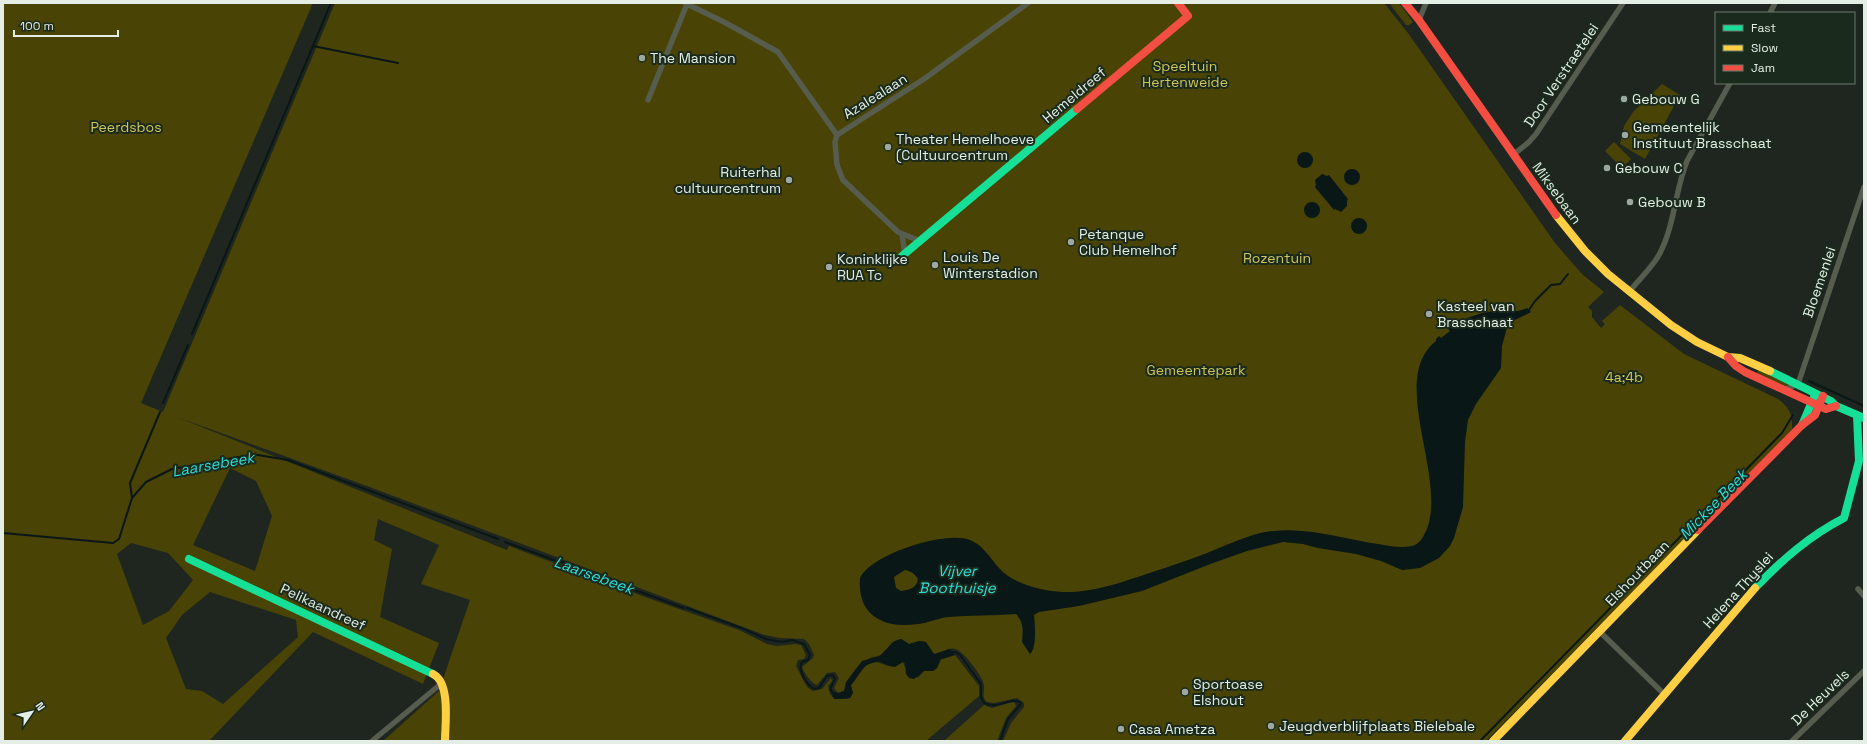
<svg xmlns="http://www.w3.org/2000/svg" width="1867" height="744" font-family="'Space Grotesk',sans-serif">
<rect width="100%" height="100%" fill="#1e261f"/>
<path fill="#494405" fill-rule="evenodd" d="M3,3H313L141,403L163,412L335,3H1384L1408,33L1555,243L1582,274L1604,292L1588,307L1592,311V317L1601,328L1605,324L1602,321L1620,305L1684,354L1778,399C1789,407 1793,415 1792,429L1486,741H1003L1011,723L1024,707V703L1017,698L994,703L987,702C981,697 985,692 984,685C983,677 963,650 955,649C949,647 941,653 935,655L923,641L909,644L901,639C891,640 889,649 882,654C878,657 874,656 870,658C854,667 851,676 844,691L838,693L834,688L839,678L835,672L827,673L817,685C811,683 804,673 802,667L813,658L814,655L809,644L804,639L780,638L765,635L356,482L177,417L507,550L509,546L645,597L739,630L767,644L777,646L795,644L801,645L806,655L804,659L798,660L796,666L807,687L813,691L822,689L831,678L832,681L828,686L830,694L835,699H848L852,691L851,685L866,665L877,662L888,666L903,662L905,667L918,678L924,671H933L937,668L940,660L955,655L979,686V696L926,741H383L439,691L470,600L421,584L439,545L378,519L374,540L392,549L380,617L439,643L423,684L313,632L209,741H3ZM230,468L256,481L272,516L255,571L193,545ZM131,543L168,553L193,580L169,611L143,625L117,554ZM210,592L296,620L298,637L223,704L202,691L186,689L166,638L182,615Z
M1389,3H1399L1413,22L1409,25H1406Z
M1662,84L1680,95L1645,159L1620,144L1624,126L1633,112Z
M1614,142L1631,159L1622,168L1605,151Z
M1759,368L1793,384L1786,387L1757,373Z
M1012,702H1014L1016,706L1006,718L997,741H944L984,705L992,708Z"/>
<path fill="#091716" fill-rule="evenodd" d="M1297 160a8 8 0 1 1 16 0a8 8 0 1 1-16 0Z
M1344 177a8 8 0 1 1 16 0a8 8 0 1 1-16 0Z
M1322,174L1327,176L1329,175L1348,199L1347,201V206L1341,212L1335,209L1334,210L1315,187L1316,185L1315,180Z
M1304 210a8 8 0 1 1 16 0a8 8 0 1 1-16 0Z
M1351 226a8 8 0 1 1 16 0a8 8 0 1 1-16 0Z
M1527,308L1531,312L1515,320L1509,325L1506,331L1502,346L1501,368L1476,404L1468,420L1465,442L1463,507L1454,538L1450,546L1439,558L1420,568L1402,570L1381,561L1356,554L1318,548L1303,544L1283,542L1247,551L1213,563L1142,591L1079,606L1039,612L1034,615C1035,624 1037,648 1030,654L1022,642C1023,631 1024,623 1016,614C993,616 970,615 948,617C938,618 928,623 918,624C885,629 857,617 860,578C871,554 946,530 970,540C983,545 990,558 999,568C1013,584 1042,591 1063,592C1097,593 1130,579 1162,569C1181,562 1201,556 1219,548C1237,541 1254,533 1273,531C1308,527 1344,539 1378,544C1389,546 1405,549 1415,545C1421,542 1424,535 1427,529C1447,475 1388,379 1436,341V339L1439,336L1441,338L1450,331L1448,329C1463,317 1485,311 1504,310C1515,309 1513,314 1527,308ZM905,570C911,571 915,574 918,579C917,588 909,590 901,591L896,588L894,577Z
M901,639L909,644L919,641L926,642L934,654L950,649L955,655L941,659L937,668L933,671H924L914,679L909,678L906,674L905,663L903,662L895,667C889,667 885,663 880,662C863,660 860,676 851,685L853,693L850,698L835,699L832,696L836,692L838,693L844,691L846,682L862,661L880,656L893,642Z"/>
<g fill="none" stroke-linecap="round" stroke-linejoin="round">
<path stroke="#091716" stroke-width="2" d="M313,46L398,63
M1529,310L1535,301L1551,285L1560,284L1568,274
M192,334L331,3
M1809,381L1864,406
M163,403L188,345
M132,498L130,483L160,412
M3,533L113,543L119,539L132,498L146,482L172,469L250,455H258L288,460L498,539
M505,542L554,560L570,564L613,582L684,608
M1629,589L1782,433L1793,415
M687,608L744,629L766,639L782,642L792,640L804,644L810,655L808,660L802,662C797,670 807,686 815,689L819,688L827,676L833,675L835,679L830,689L835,695
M950,652H956L960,655L981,684V697L984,703C1000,710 1007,697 1020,702L1021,704L1008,719L1000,741
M1480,741L1625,593"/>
<path stroke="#565c4e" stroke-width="5.5" d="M685,3L724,22L778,52L837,135
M1770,13L1775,3
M1419,20L1426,3
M648,100L687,4
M1513,155L1529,142L1536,134L1623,3
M902,235L905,254
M920,241L898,232L843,180L837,165L835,142L837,135L924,79L1028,3
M1629,292C1639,279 1653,267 1660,253C1675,224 1675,190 1687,161L1730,83
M1784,390L1798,384L1864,187
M1858,589L1864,596
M1599,631L1664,694
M372,741L442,683
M1792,741L1864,671"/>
<path stroke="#16e098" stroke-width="8" d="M902,256L1077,109
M1770,371L1831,401L1836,406L1864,418
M1802,425L1814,397
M189,559L433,674
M1755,588C1782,560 1809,536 1844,518L1859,461L1857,415"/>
<path stroke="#ffcf43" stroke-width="8" d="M1556,215L1585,251L1608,274L1671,325L1697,342L1728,357L1740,358L1770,371
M433,674C451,683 445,725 445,741
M1493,741L1698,530
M1625,741L1755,588"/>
<path stroke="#f24e42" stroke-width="8" d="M1405,3L1419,20L1556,215
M1077,109L1188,16L1178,3
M1728,357L1736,366L1745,372L1826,409L1836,406
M1698,530L1802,425L1815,415L1823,396"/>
</g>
<g fill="#9fa8a0" stroke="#1a2a1c" stroke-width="1.5">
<circle cx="642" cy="58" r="4"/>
<circle cx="1624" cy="99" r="4"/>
<circle cx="1625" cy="135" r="4"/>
<circle cx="888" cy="147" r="4"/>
<circle cx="1607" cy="168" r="4"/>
<circle cx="789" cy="180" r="4"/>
<circle cx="1630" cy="202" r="4"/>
<circle cx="1071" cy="242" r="4"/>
<circle cx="935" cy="265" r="4"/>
<circle cx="829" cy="267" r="4"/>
<circle cx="1429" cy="314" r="4"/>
<circle cx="1185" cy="692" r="4"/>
<circle cx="1271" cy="726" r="4"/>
<circle cx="1121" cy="729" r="4"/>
</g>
<g text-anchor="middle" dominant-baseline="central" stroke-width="4" stroke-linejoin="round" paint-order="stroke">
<g font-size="14" fill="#e4eee5" stroke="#1a2a1c" text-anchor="start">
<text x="650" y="58">The Mansion</text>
<text x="1632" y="99">Gebouw G</text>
<text x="1633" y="127">Gemeentelijk<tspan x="1633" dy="16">Instituut Brasschaat</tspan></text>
<text x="896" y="139">Theater Hemelhoeve<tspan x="896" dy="16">(Cultuurcentrum</tspan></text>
<text x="1615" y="168">Gebouw C</text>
<text x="781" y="172" text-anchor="end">Ruiterhal<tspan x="781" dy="16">cultuurcentrum</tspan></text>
<text x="1638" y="202">Gebouw B</text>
<text x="1079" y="234">Petanque<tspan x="1079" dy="16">Club Hemelhof</tspan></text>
<text x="943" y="257">Louis De<tspan x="943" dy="16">Winterstadion</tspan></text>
<text x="837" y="259">Koninklijke<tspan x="837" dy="16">RUA Tc</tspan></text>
<text x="1437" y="306">Kasteel van<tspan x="1437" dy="16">Brasschaat</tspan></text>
<text x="1193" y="684">Sportoase<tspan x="1193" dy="16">Elshout</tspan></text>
<text x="1279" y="726">Jeugdverblijfplaats Bielebale</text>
<text x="1129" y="729">Casa Ametza</text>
</g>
<g font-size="14" fill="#d1c658" stroke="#1a2a1c">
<text x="1185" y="66">Speeltuin<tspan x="1185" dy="16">Hertenweide</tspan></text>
<text x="126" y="127">Peerdsbos</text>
<text x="1277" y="258">Rozentuin</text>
<text x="1196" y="370">Gemeentepark</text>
<text x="1624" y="377">4a;4b</text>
</g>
<g font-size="14" fill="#e4eee5" stroke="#1a2a1c">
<text transform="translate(1561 75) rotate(-56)">Door Verstraetelei</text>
<text transform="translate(1074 95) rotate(-40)">Hemeldreef</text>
<text transform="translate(875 96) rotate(-32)">Azalealaan</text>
<text transform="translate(1557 193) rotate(54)">Miksebaan</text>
<text transform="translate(1819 282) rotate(-71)">Bloemenlei</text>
<text transform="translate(1637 573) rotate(-46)">Elshoutbaan</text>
<text transform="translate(1738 590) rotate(-48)">Helena Thyslei</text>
<text transform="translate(323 607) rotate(25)">Pelikaandreef</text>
<text transform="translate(1820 697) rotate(-44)">De Heuvels</text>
</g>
<g font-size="15" font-style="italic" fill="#2fddda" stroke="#1a2a1c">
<text transform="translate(213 464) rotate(-10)">Laarsebeek</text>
<text transform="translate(1713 504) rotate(-46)">Mickse Beek</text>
<text x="957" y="570">Vijver<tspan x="957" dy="17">Boothuisje</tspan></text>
<text transform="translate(594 575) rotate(20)">Laarsebeek</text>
</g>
</g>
<rect width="1867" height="744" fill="none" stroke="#e4eee5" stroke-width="8"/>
<rect x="1715" y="12" width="140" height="72" fill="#1a2a1c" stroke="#6b786c"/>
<rect x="1723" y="25" width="20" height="6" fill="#16e098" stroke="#6b786c"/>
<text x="1751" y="32" font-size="12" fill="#e4eee5">Fast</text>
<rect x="1723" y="45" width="20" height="6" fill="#ffcf43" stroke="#6b786c"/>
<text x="1751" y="52" font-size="12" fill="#e4eee5">Slow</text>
<rect x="1723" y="65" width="20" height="6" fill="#f24e42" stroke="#6b786c"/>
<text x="1751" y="72" font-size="12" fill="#e4eee5">Jam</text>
<g transform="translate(32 712) rotate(56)" stroke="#1a2a1c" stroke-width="3" paint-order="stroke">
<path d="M0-3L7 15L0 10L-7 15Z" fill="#e4eee5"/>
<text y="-6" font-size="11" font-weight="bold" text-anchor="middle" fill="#e4eee5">N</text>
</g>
<path d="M14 30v6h104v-6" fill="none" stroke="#e4eee5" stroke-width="2"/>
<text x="20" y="30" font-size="12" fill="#e4eee5" stroke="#1a2a1c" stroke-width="3" paint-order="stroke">100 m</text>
</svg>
